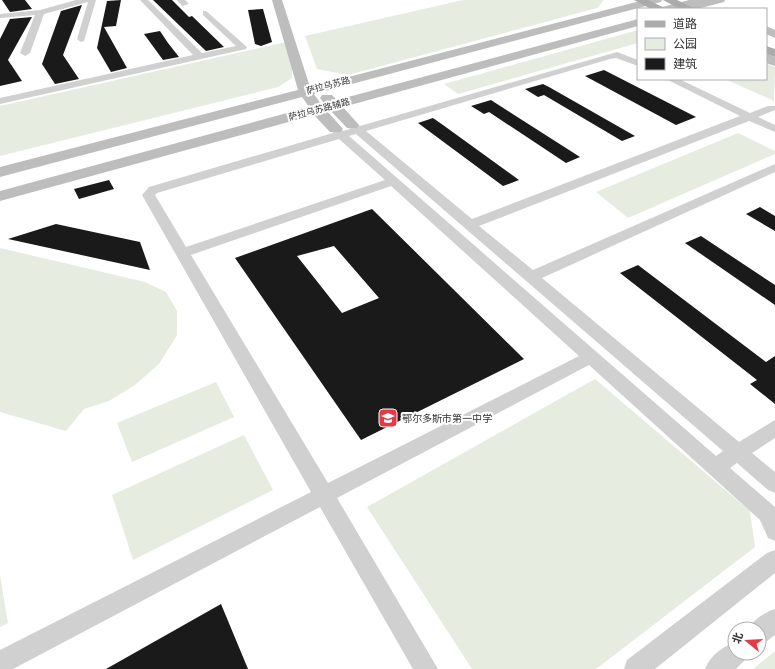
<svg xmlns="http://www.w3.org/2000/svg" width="775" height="669" font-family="'Open Sans','Noto Sans SC',sans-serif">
<rect width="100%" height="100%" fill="#fff"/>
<path fill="#e6ecdf" d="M463,0H604L597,8L348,75L317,69L305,36Z
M638,30V43L458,94L444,84Z
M286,42L292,65V78L278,87L0,156V106Z
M766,63L775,67L774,101L725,79H766Z
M738,133L775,151V154L628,218L596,192Z
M0,248L145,282L166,292L177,311V335L159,364L135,385L109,401L84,409L66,431L0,412Z
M595,379L750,511L755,547L596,669H472L367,507Z
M216,382L234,417L132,462L117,423Z
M244,435L273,490L133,560L112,495Z
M0,575L8,623L0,627Z
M775,651V669H753Z"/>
<path fill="#1a1a1a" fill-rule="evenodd" d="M2,0H25L32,9L10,12Z
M121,0L116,26L104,27L127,68L111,72L97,48L107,1Z
M153,0H172L189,17L192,16L224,47L206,51Z
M82,5L63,55L79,79L55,84L42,64L61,11Z
M263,9L272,42L261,46L255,44L248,10Z
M32,17L8,60L22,81L0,86V39L10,19Z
M160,31L168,43L179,57L163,60L144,34Z
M604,70L696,117L676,125L585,76Z
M543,84L549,87L635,136L622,141L544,95L538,97L525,89Z
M491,100L494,102L580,157L566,163L489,112L484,114L471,106Z
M433,118L443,125L519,180L503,186L418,123Z
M109,180L114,189L79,199L74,189Z
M760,207L775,216V231L746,214Z
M372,209L524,359L361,440L235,258ZM334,246L379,298L342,313L297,256Z
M56,224L140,242L150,270L8,239Z
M701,236L775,285V305L685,243Z
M638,265L766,362L775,356V404L750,384L757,380L620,273Z
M221,604L248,669H106Z"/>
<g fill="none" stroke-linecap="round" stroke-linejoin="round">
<path fill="#d0d0d0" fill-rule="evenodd" d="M76,0H96L84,41L81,42L77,39L88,2L44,14L30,53L25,56L20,53L35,15L0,18V14L40,10Z
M140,0H148L202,53L236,46L203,15V11H206L247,47L246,49L0,104V98L193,55Z
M177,0H185L189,4L182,6Z
M617,52L638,60V66L616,58L610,59L366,131L472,219L740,116L666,79H679L750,113L768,106H775V110L758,117L775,125V132L749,121L479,226L533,270L775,164V172L542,278L739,442L775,420V438L752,453L775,472V493L768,490L737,463L730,468L775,507V541L768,538L760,520L589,365L337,498L438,669H413L320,507L13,669H0V650L311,492L142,195L149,187L333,133L330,129L331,127H339L343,131L350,129L347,125L348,123H356L360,126ZM356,134L723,451L716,456L349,136ZM339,139L385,180L186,247L155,195L157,193ZM391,186L579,356L328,483L191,255Z
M775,550V573L655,669H624L627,660L767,553Z
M775,609V635L767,641L759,645V629H749C753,619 766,612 775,609Z
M735,642V653H748L744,661L736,669H705C710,656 722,647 735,642Z"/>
<path fill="#bdbdbd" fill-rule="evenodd" d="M272,0H282L310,87L644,0H662L661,2L314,94L321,104L324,103L320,98L322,95H332L337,100L638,19V26L343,107L359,125L357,128H347L330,110L327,111L343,129L340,132H330L314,115L0,201V191L309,107L302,97L0,177V167L298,90Z
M689,0H725L724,2L697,9H660L662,7Z
M766,26L775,30V38L766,34Z
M766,54L775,57V66L766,63Z"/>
<path fill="#ababab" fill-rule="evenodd" d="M634,0H648L667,9H651Z
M663,0H677L696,9H680Z
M766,46L775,49V57L766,54Z"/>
</g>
<defs>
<symbol id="school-square" viewBox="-11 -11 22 22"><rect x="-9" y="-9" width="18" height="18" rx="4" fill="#e63946" stroke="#fff"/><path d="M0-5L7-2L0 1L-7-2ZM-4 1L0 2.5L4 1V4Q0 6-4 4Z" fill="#fff"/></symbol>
</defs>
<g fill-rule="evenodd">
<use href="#school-square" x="377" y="407" width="22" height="22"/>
</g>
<g text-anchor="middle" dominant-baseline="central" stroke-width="4" stroke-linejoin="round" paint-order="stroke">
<g font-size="9" fill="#333" stroke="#fff">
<text transform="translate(328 85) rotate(-15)">萨拉乌苏路</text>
<text transform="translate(319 109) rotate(-15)">萨拉乌苏路辅路</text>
</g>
<g font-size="10" fill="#333" stroke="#fff" text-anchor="start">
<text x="402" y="418">鄂尔多斯市第一中学</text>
</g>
</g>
<rect x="637" y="8" width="130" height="72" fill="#ffffff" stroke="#adadad"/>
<rect x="645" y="21" width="20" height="6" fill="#ababab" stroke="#adadad"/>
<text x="673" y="28" font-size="12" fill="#333333">道路</text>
<rect x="645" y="38" width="20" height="12" fill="#e6ecdf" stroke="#adadad"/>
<text x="673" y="48" font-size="12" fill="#333333">公园</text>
<rect x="645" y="58" width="20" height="12" fill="#1a1a1a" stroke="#adadad"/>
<text x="673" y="68" font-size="12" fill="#333333">建筑</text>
<g transform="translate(747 641) rotate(288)"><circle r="19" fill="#ffffff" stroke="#adadad"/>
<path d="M0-3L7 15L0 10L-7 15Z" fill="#e63946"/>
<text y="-6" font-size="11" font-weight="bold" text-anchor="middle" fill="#333333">北</text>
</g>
</svg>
